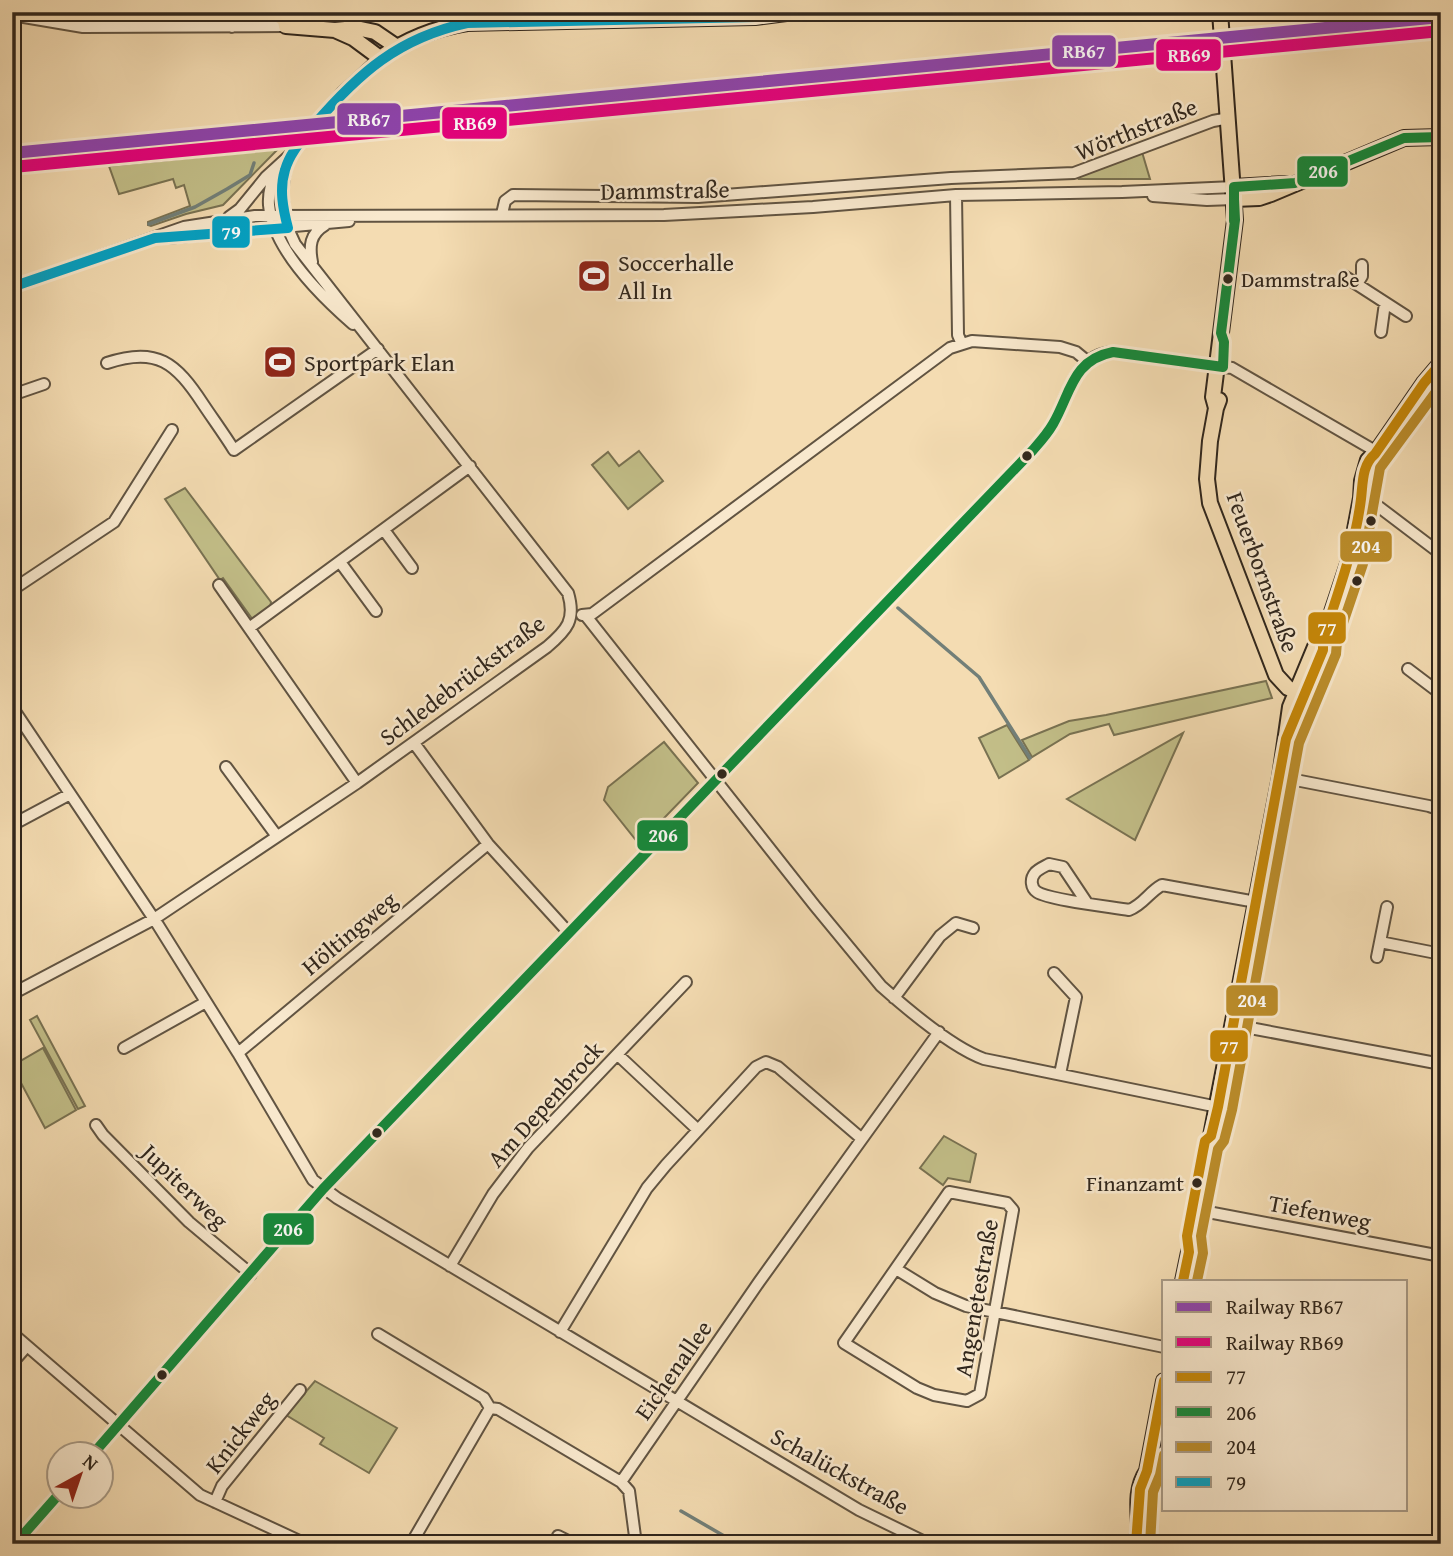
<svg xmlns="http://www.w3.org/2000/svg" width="1453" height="1556" font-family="'Gentium Book Plus',serif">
<rect width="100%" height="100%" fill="#f4dcb2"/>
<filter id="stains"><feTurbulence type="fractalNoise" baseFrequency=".00286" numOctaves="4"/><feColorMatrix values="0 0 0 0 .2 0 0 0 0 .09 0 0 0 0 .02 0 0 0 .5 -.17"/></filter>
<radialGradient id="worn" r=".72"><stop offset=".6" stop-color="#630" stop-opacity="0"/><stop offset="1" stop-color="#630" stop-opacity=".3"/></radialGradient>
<path fill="#c2be88" stroke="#797252" stroke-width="2" d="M278,149L223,205L186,214L151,226L148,225V222L190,206L184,185L176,188L173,179L119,194L109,166Z
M1142,152L1150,179H1079L1082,173Z
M639,451L663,481L628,509L592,465L608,452L619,466Z
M185,488L271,602L270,608L253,620L223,578L220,580L165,499Z
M1266,681L1272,698L1114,735L1109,724L1070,734L1032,757L1022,740L1069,721L1106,715Z
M1007,725L1029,760L999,778L979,738Z
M1183,733L1135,840L1067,799Z
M664,742L698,783L639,844L604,800L608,787Z
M37,1016L85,1106L78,1109L30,1020Z
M43,1048L76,1110L45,1128L12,1066Z
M944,1136L976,1154L970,1182L948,1178L943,1185L920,1168Z
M315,1381L397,1428L369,1473L320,1444L324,1438L286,1415Z"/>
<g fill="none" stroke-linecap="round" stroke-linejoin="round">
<path stroke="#727f78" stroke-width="3.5" d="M149,224L195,207L227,189L250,175L254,163
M898,608L979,677L1030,758
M681,1511L738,1544"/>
<defs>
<path id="minor" d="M12,15L83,27L286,26
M232,27L237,12
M277,168C272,181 268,192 269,205C273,249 322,297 353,324
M956,195L958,335L961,342
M1153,196L1207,200L1234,199
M502,214L505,201L513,195L698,197L951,178L1074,173L1213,121L1229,118
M229,217L240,209L266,177L289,156L342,93L380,58
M166,238L349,221
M312,262C309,246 310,234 325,225
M1344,276L1406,316
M1357,284L1362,276V265
M12,287L184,227L255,216L664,215L813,207L956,195L1122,192L1234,187
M1381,332L1385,303
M107,363C157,346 176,363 203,404C213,419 224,434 234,450L378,349
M12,395L44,384
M1360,500L1379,507L1441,554
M384,530L412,568
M340,562L376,611
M219,585L357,783
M12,590L114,522L172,430
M582,615L592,614L950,348L972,341L1060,347L1076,352L1087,361
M586,616L815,906L881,986C908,1010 951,1047 984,1059L1218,1107
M249,628L470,466
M1408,669L1441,694
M12,707L158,925L238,1053L313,1180L337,1198L859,1510L929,1544
M414,743L488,844L569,933
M226,767L276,835
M1280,777L1429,806L1441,810
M12,825L70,794
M1087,903L1063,867L1049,864C1046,866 1038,869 1035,873C1030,879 1031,888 1037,892C1049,900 1112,907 1129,910C1143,905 1149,892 1162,885L1256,902
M1380,942L1441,954
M1377,957L1387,907
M1054,973L1076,997L1060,1074
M12,994L154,919L357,783L547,647C567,630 576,620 568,593L295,244C281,217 279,185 289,156
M894,998L940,936L956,923L973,928
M1234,1025L1441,1064
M124,1048L206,1002
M238,1053L488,844
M618,1055L698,1130
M96,1125L103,1135L189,1222L251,1274
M949,1192L1007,1203L1013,1210L980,1394L967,1401L934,1395L917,1388L844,1343Z
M1192,1209L1441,1256
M450,1266L493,1194L528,1148L686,982
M896,1269L935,1293L966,1306L1164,1347
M560,1332L647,1188L666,1165L756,1067L766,1062L778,1067L862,1139
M12,1333L200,1495L306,1544
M378,1334L484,1398L490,1408
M12,1363L27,1346
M490,1408L498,1409L621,1482L629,1491L636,1544
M93,1454L323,1189L1033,450C1040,442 1047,433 1053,424C1068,397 1075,354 1113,352L1232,368L1377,452
M621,1482L759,1282L939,1032
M215,1502L222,1486L300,1390
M558,1536L574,1544
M15,1544L60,1492
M411,1544L490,1408
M1439,1544L1441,1531"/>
<path id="major" d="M275,12L285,20L286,26L335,30L356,28L375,32L397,47
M335,30L353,38L380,58C407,39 435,28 467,23L755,17L794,12
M1234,187L1285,184
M1234,199L1259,198L1271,194L1404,138L1441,137
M1219,400L1216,408L1210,441L1207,479L1210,503L1276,675L1288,688L1303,695
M1216,408L1213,397L1235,220L1220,12
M1323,646V639L1349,561L1361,498L1362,481L1368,460L1375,454L1424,383L1441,363
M1183,1281L1189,1252L1196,1238L1212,1152L1211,1136L1280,777L1290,707L1315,647L1323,639
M1139,1524C1138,1506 1136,1487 1147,1471L1164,1381
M1136,1544L1142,1514"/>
</defs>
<use href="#minor" stroke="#615442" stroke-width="14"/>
<use href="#major" stroke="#30261c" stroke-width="18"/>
<use href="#minor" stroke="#f8e8cd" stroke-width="10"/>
<use href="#major" stroke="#f4dcb2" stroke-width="14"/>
<path stroke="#30261c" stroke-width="3.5" stroke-dasharray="12 12" stroke-linecap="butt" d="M12,161L1206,49L1441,25"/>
<defs>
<path id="bus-1" d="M1183,1281L1189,1252L1187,1236L1203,1151L1205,1141L1211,1136L1218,1107L1286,739L1323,650V639C1338,593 1355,547 1361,499C1363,482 1362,465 1375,454L1424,383L1441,363
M1136,1544L1140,1489L1147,1471L1164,1381"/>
<path id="bus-2" d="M1234,221V187L1295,183L1404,138L1441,137
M93,1454L323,1189L1033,450C1040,442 1048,433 1053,424C1071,393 1072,360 1113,352L1223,367L1224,342L1221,333L1235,220L1234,199
M15,1544L60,1493"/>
<path id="bus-3" d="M1197,1281L1203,1253L1201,1236L1218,1149L1224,1141L1232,1110L1299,743L1336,654L1337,641L1363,564L1380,468L1441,385
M1150,1544L1153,1492L1160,1475L1164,1455"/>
<path id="bus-4" d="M12,287L155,238L288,228C283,209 279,189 285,170C290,152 303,139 314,125C359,73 398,38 467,23L755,17L792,12"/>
</defs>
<use href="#bus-1" stroke="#f8e8cd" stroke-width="16"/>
<use href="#bus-2" stroke="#f8e8cd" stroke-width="16"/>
<use href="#bus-3" stroke="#f8e8cd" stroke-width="16"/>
<use href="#bus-4" stroke="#f8e8cd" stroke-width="16"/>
<use href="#bus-1" stroke="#c58607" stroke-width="10"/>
<use href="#bus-2" stroke="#14893b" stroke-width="10"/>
<use href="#bus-3" stroke="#bb8c29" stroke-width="10"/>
<use href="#bus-4" stroke="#02a2c5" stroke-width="10"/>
<defs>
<path id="rail-1" d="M12,153L1441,17"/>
<path id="rail-2" d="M13,167L1441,31"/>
</defs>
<use href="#rail-1" stroke="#f8e8cd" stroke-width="18"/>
<use href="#rail-2" stroke="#f8e8cd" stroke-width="18"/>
<use href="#rail-1" stroke="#8e44ad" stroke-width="12"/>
<use href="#rail-2" stroke="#e5007d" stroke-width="12"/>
</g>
<defs>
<symbol id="stadium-square" viewBox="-11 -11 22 22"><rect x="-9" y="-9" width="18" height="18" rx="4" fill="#8f2418" stroke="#f8e8cd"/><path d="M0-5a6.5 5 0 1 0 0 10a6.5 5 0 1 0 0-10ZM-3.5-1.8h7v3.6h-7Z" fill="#fff"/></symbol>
</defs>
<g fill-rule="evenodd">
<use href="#stadium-square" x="575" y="257" width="38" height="38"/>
<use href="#stadium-square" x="261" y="343" width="38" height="38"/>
</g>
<g fill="#30261c" stroke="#f8e8cd" stroke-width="2.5">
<circle cx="1228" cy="279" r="6"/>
<circle cx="1027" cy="456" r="6"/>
<circle cx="1371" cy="521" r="6"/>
<circle cx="1357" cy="581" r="6"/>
<circle cx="722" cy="774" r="6"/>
<circle cx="377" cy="1133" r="6"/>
<circle cx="1197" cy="1183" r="6"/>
<circle cx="162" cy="1375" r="6"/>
</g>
<g text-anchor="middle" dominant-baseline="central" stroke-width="5" stroke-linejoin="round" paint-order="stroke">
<g font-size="22" fill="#30261c" stroke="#f8e8cd" text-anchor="start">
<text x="1241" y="279">Dammstraße</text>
<text x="1184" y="1183" text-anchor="end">Finanzamt</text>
</g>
<g font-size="24" fill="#30261c" stroke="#f8e8cd">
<text transform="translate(1136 129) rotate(-22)">Wörthstraße</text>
<text transform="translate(665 190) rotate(-1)">Dammstraße</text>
<text transform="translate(1263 572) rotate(70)">Feuerbornstraße</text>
<text transform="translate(462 680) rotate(-37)">Schledebrückstraße</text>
<text transform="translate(349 933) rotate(-40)">Höltingweg</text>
<text transform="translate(545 1104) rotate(-48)">Am Depenbrock</text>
<text transform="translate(185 1186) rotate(44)">Jupiterweg</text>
<text transform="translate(1320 1212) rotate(11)">Tiefenweg</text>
<text transform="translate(976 1298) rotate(-80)">Angenetestraße</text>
<text transform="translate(673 1370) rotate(-55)">Eichenallee</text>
<text transform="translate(240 1432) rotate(-52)">Knickweg</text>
<text transform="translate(840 1471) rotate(29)">Schalückstraße</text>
</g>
<g font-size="24" fill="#30261c" stroke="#f8e8cd" text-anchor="start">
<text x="618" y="262">Soccerhalle<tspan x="618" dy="28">All In</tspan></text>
<text x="304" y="362">Sportpark Elan</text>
</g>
</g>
<g stroke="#f8e8cd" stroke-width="2.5">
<rect x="1051" y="34" width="66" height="34" rx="7" fill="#8e44ad"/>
<rect x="1155" y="38" width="67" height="34" rx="7" fill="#e5007d"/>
<rect x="336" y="102" width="66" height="34" rx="7" fill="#8e44ad"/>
<rect x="441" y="106" width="67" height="34" rx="7" fill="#e5007d"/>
<rect x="1296" y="155" width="53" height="33" rx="7" fill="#14893b"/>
<rect x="211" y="215" width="40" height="34" rx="7" fill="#02a2c5"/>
<rect x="1339" y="530" width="54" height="33" rx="7" fill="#bb8c29"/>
<rect x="1307" y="611" width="40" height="34" rx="7" fill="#c58607"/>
<rect x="636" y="819" width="53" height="33" rx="7" fill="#14893b"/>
<rect x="1225" y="984" width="54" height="33" rx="7" fill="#bb8c29"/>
<rect x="1209" y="1029" width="40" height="34" rx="7" fill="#c58607"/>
<rect x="262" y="1212" width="53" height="34" rx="7" fill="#14893b"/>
</g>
<g font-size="19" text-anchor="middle" font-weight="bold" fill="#fff">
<text x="1084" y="58">RB67</text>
<text x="1189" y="62">RB69</text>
<text x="369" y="126">RB67</text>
<text x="475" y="130">RB69</text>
<text x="1323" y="178">206</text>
<text x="231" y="239">79</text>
<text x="1366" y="553">204</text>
<text x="1327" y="635">77</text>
<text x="663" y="842">206</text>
<text x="1252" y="1007">204</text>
<text x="1229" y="1053">77</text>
<text x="288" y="1236">206</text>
</g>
<rect width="1453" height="1556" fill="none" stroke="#f4dcb2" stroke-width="42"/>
<rect x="14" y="14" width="1425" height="1528" fill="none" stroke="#30261c" stroke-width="3.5"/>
<rect x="21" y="21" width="1411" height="1514" fill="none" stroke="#30261c" stroke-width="2"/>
<rect x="1162" y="1280" width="245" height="231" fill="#f8e8cd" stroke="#a89a86" stroke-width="2"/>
<rect x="1176" y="1302" width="35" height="10" fill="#8e44ad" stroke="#a89a86" stroke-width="2"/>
<text x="1226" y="1314" font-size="21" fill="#30261c">Railway RB67</text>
<rect x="1176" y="1337" width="35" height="10" fill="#e5007d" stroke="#a89a86" stroke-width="2"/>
<text x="1226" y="1350" font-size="21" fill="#30261c">Railway RB69</text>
<rect x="1176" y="1372" width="35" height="10" fill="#c58607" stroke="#a89a86" stroke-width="2"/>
<text x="1226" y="1384" font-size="21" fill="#30261c">77</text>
<rect x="1176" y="1407" width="35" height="10" fill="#14893b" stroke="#a89a86" stroke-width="2"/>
<text x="1226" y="1420" font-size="21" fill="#30261c">206</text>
<rect x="1176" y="1442" width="35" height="10" fill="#bb8c29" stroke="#a89a86" stroke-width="2"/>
<text x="1226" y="1454" font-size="21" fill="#30261c">204</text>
<rect x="1176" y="1477" width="35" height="10" fill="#02a2c5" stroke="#a89a86" stroke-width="2"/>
<text x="1226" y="1490" font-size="21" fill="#30261c">79</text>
<g transform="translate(80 1475) rotate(40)"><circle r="33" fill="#f8e8cd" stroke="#a89a86" stroke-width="2"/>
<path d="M0-5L12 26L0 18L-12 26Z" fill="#8f2418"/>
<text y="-10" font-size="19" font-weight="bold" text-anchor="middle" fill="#30261c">N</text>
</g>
<rect width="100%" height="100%" filter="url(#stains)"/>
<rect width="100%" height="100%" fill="url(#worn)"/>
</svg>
